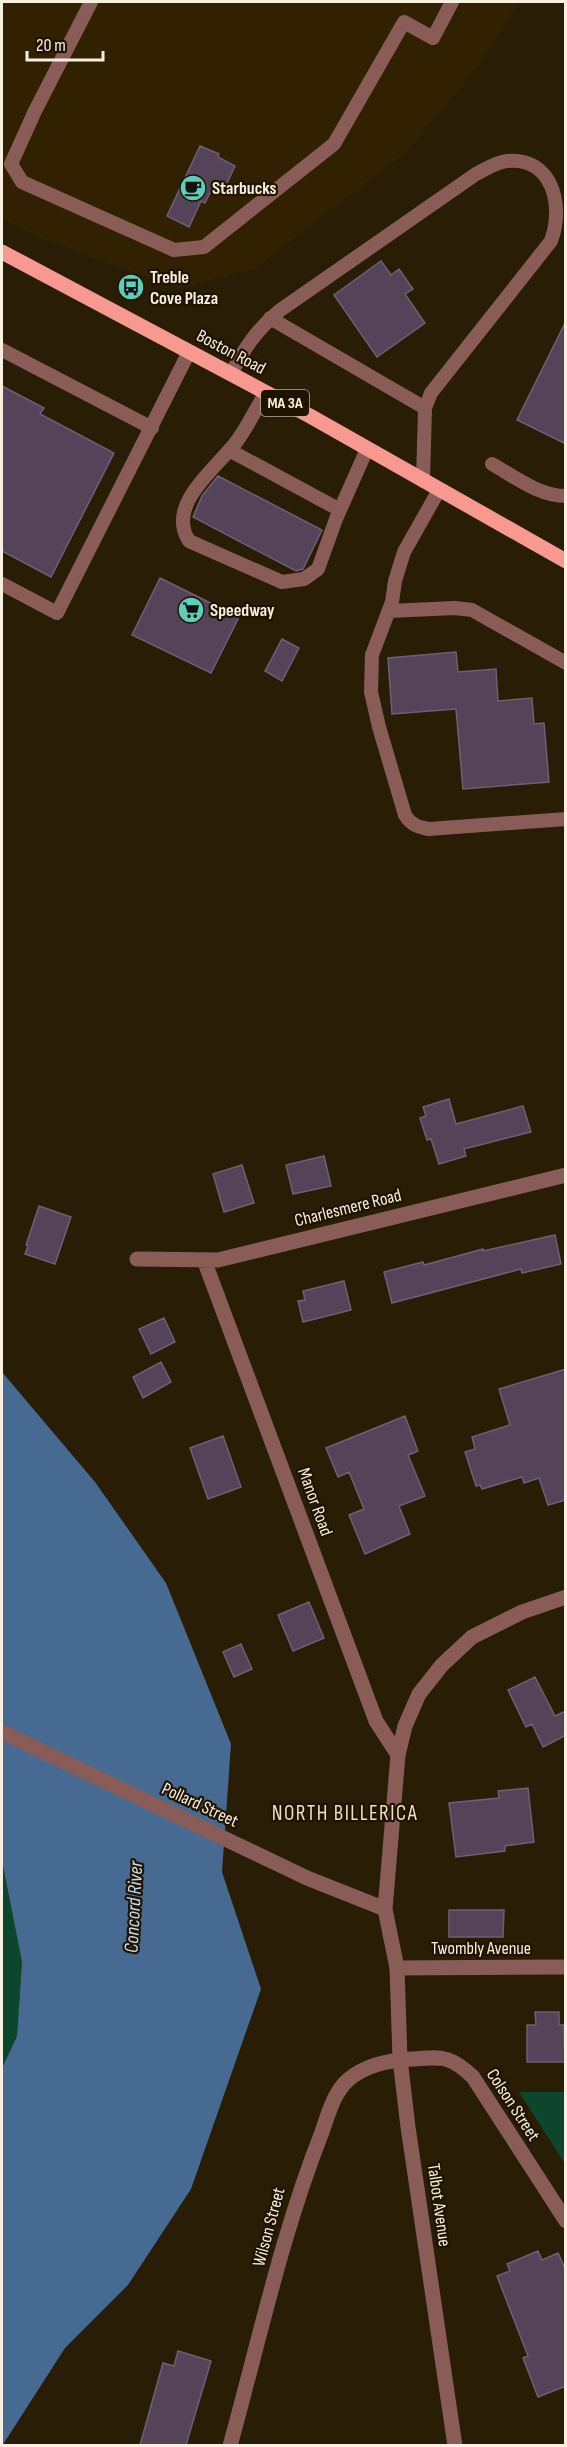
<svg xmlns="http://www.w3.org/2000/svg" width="567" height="2447" font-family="'Sofia Sans Condensed',sans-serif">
<rect width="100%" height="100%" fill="#291d05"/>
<path fill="#312101" d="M2,2H519L477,68L404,154L256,268L179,289L43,239L2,218Z"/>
<path fill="#0c462c" d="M2,1861L22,1962L17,2036L2,2068Z
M519,2092H565V2164Z"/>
<path fill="#466a92" d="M2,1372L95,1482L166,1583L231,1744L222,1872L261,1989L191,2189L128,2285L65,2348L2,2446V2068L17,2036L22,1962L2,1861Z"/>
<path fill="#544359" stroke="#705e75" stroke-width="1.5" d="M200,146L219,154L218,157L235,166L225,187L215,183L205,203L201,201L189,227L167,216Z
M381,261L391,275L399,269L413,289L405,294L425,323L377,357L334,295Z
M566,321V444L517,420Z
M2,386L44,408L40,414L114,453L51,577L2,551Z
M218,476L322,530L303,569L296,571L193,517L202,496Z
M160,578L239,617L211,673L132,635Z
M282,639L299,648L282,681L265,671Z
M456,652L458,672L496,669L498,701L532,698L534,724L544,723L549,782L463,789L456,709L392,714L388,658Z
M449,1099L456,1124L523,1106L531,1132L464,1149L466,1156L439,1164L431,1139L427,1140L420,1118L426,1116L423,1107Z
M324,1156L331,1186L293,1194L286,1165Z
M242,1165L254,1203L224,1212L213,1174Z
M39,1206L71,1217L55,1264L25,1254L28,1246L26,1245Z
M555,1235L561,1264L522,1273L521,1269L392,1303L384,1272L423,1262L424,1265L483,1249V1251Z
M344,1281L351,1310L303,1322L298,1301L305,1300L303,1291Z
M164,1318L175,1342L151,1354L139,1329Z
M161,1362L171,1382L143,1398L133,1377Z
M566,1369V1500L548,1505L539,1478L524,1483L522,1477L482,1489L480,1485L476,1486L465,1452L475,1449L472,1437L510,1425L499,1389Z
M405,1416L418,1451L408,1455L425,1496L399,1506L410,1534L365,1554L349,1515L364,1509L349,1472L338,1477L326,1448Z
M223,1436L241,1487L208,1499L190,1448Z
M309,1602L324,1638L293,1651L278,1615Z
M241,1644L252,1669L234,1677L223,1652Z
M535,1677L555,1716L566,1711V1735L543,1747L532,1724L526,1727L508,1690Z
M528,1788L534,1842L505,1846V1851L456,1857L449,1803L499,1798L498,1791Z
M449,1910H504L503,1937H449Z
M535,2012H559V2025H564L565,2062H527V2025H536Z
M538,2251L542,2260L558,2253L566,2271V2386L538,2397L523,2358L528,2356L497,2276L510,2271L507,2264Z
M178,2351L211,2361L186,2445H140L163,2363L174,2366Z"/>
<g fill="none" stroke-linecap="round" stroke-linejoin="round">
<path stroke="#8a5c58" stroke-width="14" d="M91,2L35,111L11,164L22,182L174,250L204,247L334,144L404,22L433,38L452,2
M270,318L425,408
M2,350L152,428
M231,374C245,347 256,331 279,311L476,174C486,169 496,162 507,161C553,157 564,206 551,241L431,393L425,408L423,481
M266,393C256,408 248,426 237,441C218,467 165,504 189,541L282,582L304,579L318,569L336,519L367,449
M229,450L340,510
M492,464C515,477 539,496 566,496
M439,490L404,552L395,581L392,602L372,655L371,692L379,727L405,815C411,825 418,827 429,829L566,819
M2,584L57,613L189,352
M389,611L455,608L472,610L566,663"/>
<path stroke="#8a5c58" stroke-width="15" d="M137,1259L218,1260L566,1175
M204,1260L376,1721L398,1755
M397,1968L566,1967
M230,2446C259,2341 282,2233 322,2132C328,2115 334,2092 348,2080C365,2065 390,2060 412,2059C442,2057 450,2055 473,2077L566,2221"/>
<path stroke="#8a5c58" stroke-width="15" d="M2,1732L307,1878L385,1909
M455,2446L408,2127L400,2059L397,1968L385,1909L398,1755L405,1726L419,1694L442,1665L472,1637L522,1612L566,1597"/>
<path stroke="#f79891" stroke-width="15" d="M2,252L310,416L566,561"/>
</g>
<defs>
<symbol id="cafe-disc" viewBox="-11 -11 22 22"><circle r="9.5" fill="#5eceb8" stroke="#201400"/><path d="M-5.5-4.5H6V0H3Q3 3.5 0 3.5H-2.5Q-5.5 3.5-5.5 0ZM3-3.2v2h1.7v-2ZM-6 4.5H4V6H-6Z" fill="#111"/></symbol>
<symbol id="bus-disc" viewBox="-11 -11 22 22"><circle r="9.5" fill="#5eceb8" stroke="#201400"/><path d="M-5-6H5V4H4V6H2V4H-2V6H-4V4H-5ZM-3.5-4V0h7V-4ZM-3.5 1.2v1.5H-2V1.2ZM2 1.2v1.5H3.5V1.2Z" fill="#111"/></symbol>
<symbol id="supermarket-disc" viewBox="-11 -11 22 22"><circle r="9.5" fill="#5eceb8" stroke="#201400"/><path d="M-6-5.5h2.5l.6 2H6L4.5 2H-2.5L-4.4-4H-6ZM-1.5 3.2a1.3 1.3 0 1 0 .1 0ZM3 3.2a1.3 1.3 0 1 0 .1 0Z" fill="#111"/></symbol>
</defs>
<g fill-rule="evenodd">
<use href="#cafe-disc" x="178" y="173" width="30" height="30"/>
<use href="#bus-disc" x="116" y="272" width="30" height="30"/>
<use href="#supermarket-disc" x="176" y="595" width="30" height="30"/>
</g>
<g text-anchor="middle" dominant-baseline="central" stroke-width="4.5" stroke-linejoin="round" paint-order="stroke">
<rect fill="#201400" stroke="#b7ad9e" stroke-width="1.5" x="261" y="390" width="48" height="26" rx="4.5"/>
<g font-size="16" font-weight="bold" fill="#f8efe1">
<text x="285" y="403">MA 3A</text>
</g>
<g font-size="18" font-weight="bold" fill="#f8efe1" stroke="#201400" text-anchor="start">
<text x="212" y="188">Starbucks</text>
<text x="150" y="277">Treble<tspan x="150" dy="21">Cove Plaza</tspan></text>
<text x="210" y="610">Speedway</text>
</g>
<g font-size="18" fill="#f8efe1" stroke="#201400">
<text transform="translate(231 352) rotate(28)">Boston Road</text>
<text transform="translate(348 1208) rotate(-14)">Charlesmere Road</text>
<text transform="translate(315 1502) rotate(70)">Manor Road</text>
<text transform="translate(200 1805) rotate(25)">Pollard Street</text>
<text x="481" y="1948">Twombly Avenue</text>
<text transform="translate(513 2105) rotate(57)">Colson Street</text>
<text transform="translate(439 2205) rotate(82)">Talbot Avenue</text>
<text transform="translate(269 2227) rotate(-75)">Wilson Street</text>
</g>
<g font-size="20" font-style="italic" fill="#c6dcf5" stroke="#201400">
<text transform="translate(134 1907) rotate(-87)">Concord River</text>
</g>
<g font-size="21" letter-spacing="1.5" fill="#f2e2c5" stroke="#201400">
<text x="345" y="1813">NORTH BILLERICA</text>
</g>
</g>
<rect width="567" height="2447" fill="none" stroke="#f8efe1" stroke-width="6"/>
<path d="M27 51v9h76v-9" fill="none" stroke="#f8efe1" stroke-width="3"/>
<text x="36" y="51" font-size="18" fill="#f8efe1" stroke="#201400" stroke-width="4.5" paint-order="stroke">20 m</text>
</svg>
